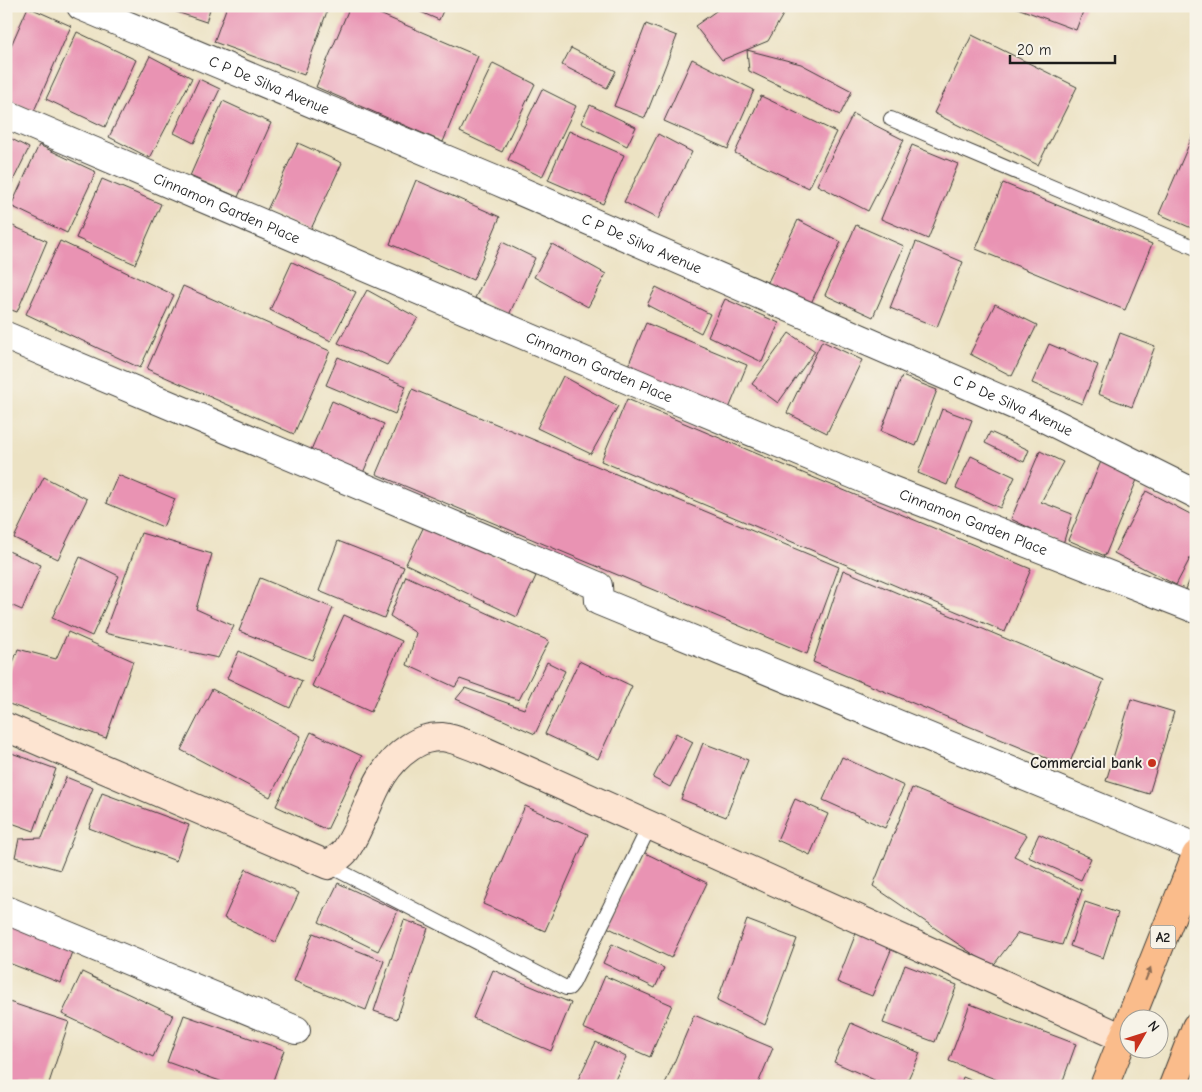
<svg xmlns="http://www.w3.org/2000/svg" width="1202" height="1092" font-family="'Comic Neue',sans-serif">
<rect width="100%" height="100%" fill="#f7f3e8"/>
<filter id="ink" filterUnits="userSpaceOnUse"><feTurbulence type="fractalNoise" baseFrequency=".02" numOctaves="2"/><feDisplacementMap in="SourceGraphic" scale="10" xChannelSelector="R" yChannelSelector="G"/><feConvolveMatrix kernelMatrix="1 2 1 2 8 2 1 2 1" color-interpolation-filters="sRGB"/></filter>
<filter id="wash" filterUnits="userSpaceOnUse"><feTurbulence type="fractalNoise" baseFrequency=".0096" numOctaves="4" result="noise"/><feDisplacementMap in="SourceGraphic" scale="20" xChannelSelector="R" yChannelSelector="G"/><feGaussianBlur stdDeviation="1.12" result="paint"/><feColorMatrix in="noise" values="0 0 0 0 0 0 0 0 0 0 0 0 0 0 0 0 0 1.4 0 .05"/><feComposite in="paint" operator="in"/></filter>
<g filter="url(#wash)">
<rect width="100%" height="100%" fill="#ece2c3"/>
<g id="blocks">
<path fill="#e993b3" d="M159,6H211L206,22Z
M227,6H329L304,75L214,42Z
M350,6H361L478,56L443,142L316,87Z
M407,6H445L439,20Z
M723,6H788L768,41L722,60L695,26Z
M1012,6H1085L1076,30Z
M28,7L71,26L34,111L6,99V57Z
M646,24L677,36L645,118L614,106Z
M77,32L136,60L105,127L46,99Z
M972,35L1077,87L1038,165L934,113Z
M571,48L616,71L607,88L562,65Z
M747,50L801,64L852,91L840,115L749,71Z
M150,56L192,78L150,158L109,137Z
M692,59L754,90L728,149L664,121Z
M493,63L535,84L502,152L460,132Z
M199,79L220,89L194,143L174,133Z
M542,89L576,106L542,177L508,160Z
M761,96L836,132L809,188L735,153Z
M223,101L271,123L238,197L190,176Z
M590,105L636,127L627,146L581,123Z
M853,114L904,140L868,211L817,185Z
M569,131L624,155L603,204L548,180Z
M658,134L692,152L658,219L624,202Z
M1193,135L1196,136V230L1159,214Z
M6,136L29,148L6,195Z
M298,143L342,163L310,231L267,210Z
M39,145L96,172L67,233L11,206Z
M912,145L958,164L928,239L881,219Z
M102,179L161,204L135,264L76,238Z
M416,180L500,217L473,280L390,244Z
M1003,183L1152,244L1125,310L976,249Z
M798,220L841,242L810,305L767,284Z
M6,223L47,241L17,312L6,308Z
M856,225L904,246L873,317L825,295Z
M60,241L174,295L140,368L26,314Z
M502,242L535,258L509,315L475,298Z
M916,242L963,262L937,327L890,308Z
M552,244L606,274L588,307L534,277Z
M292,262L356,292L331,341L270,310Z
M183,286L330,351L294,434L147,369Z
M656,287L710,314L701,333L647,305Z
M367,290L418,318L387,365L338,343Z
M725,299L779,323L762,362L708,336Z
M995,304L1037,325L1012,376L970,354Z
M646,323L747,365L728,411L627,368Z
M789,333L815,351L778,403L752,384Z
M1120,333L1155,346L1132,407L1098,394Z
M822,341L862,360L827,433L787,413Z
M1049,344L1098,365L1082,404L1032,383Z
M338,357L406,386L395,414L326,385Z
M563,376L618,406L591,454L537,428Z
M902,376L937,390L916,446L881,431Z
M412,389L839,567L807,654L376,474Z
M627,399L1031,569L1005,632L601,461Z
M332,401L384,424L363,473L311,450Z
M942,409L972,420L947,485L918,473Z
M990,432L1029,450L1024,462L985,443Z
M1040,451L1063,462L1041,502L1072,514L1063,544L1011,519Z
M971,456L1015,477L1000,508L956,488Z
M1102,459L1139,475L1105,556L1068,540Z
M118,475L175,499L163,527L106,503Z
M44,477L87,499L58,559L14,538Z
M1146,491L1196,517V547L1176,585L1114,553Z
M425,524L536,576L517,617L406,564Z
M141,533L212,554L196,609L234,626L218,658L104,633Z
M338,541L404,567L384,618L319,591Z
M6,550L41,565L22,610L6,603Z
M80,557L119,576L92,636L52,618Z
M1196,565V599L1184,594Z
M843,570L1104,680L1068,767L813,662Z
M406,576L549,641L519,700L460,679L455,687L407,665L416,633L390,616Z
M260,578L333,608L312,660L239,631Z
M344,615L402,641L371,712L312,686Z
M68,632L133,661L106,738L6,703V682L18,649L56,659Z
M239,651L302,681L290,708L227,678Z
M579,661L632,686L598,759L545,734Z
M547,662L565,671L535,734L456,699L465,688L524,709Z
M212,689L301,736L270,797L181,750Z
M1131,699L1174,712L1149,794L1106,781Z
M311,732L362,756L327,830L276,806Z
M676,733L693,742L670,787L653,778Z
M703,743L748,760L726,817L681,799Z
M6,751L56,769L34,831L6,821Z
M842,757L904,786L885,828L823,800Z
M66,777L93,788L60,870L15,857L19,839L42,838Z
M912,788L1027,835L1014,856L1082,890L1062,945L1018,933L992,967L873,886Z
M102,793L189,825L176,861L89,828Z
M795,799L828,814L810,855L777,840Z
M525,806L588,834L545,931L483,904Z
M1039,834L1091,858L1081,880L1028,857Z
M643,852L707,883L671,958L607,927Z
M246,869L299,893L276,942L224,918Z
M338,883L398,911L378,951L319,922Z
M1085,902L1118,913L1103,958L1070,946Z
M6,920L74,946L61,983L6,962Z
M404,920L428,928L397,1019L374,1011Z
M747,920L797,939L765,1025L717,1001Z
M858,928L894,943L872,996L837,982Z
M313,933L384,961L366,1010L294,981Z
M612,944L664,968L655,988L603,963Z
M905,965L957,985L935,1042L883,1023Z
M493,970L571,1003L551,1051L473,1018Z
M82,972L173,1015L153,1057L62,1014Z
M605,976L672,1005L650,1057L583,1028Z
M6,1001L69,1022L48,1086H6Z
M970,1004L1076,1044L1061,1086H1013L949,1061Z
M184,1015L284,1050L271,1086H234L167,1062Z
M694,1015L773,1048L757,1086H668L665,1084Z
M851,1023L920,1053L905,1086H888L834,1062Z
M596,1042L626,1057L612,1086H575Z
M963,1077L985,1086H960Z"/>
</g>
</g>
<g filter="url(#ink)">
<use href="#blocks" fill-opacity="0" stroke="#3b3a35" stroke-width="1"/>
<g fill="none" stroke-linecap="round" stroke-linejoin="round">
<defs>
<path id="lane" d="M891,119L1196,248
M328,865L566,988H569L573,983L650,825"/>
<g id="street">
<path id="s1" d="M81,6L495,180L1044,418L1196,494"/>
<path id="s2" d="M6,114L657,392L881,486L1196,609"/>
<path d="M6,336L598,586L599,601L1196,847"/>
<path d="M6,910L296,1030"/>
</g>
<path id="secondary" d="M6,727L328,865C334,860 342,856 346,850C370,814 371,773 410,747C421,740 428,737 442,737C455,738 470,746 482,750L1123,1038"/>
<path id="highway" d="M1130,1020L1196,855
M1104,1086L1130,1021
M1173,1086L1196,1027"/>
</defs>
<use href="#lane" stroke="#3b3a35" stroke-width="16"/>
<use href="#street" stroke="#3b3a35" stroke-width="30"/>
<use href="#secondary" stroke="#3b3a35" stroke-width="30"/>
<use href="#highway" stroke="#3b3a35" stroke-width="30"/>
<use href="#lane" stroke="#fff" stroke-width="14"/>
<use href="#street" stroke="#fff" stroke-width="28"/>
<use href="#secondary" stroke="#fde4d1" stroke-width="28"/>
<use href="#highway" stroke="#fabc8b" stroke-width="28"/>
</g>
<defs><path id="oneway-solid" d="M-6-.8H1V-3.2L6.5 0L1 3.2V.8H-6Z" transform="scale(1.25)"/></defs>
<use fill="#8b6c54" href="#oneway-solid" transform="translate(1148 974) rotate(-68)"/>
</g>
<circle fill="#c8321e" stroke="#f7f3e8" stroke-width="2" cx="1152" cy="763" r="5"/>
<g text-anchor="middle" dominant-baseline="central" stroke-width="4" stroke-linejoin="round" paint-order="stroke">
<rect fill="#f7f3e8" stroke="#5e5c59" stroke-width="1" x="1150.5" y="925.5" width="25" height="23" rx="4"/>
<g font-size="14" font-weight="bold" fill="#1c1c1c">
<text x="1163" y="937">A2</text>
</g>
<g font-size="15" fill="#1c1c1c" stroke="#f7f3e8">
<text stroke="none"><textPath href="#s1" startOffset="204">C P De Silva Avenue</textPath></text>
<text stroke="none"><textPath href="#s2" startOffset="240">Cinnamon Garden Place</textPath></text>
<text stroke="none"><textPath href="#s1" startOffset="609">C P De Silva Avenue</textPath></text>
<text stroke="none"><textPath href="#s2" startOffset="645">Cinnamon Garden Place</textPath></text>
<text stroke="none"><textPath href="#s1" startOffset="1014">C P De Silva Avenue</textPath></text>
<text stroke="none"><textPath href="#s2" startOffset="1050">Cinnamon Garden Place</textPath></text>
</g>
<g font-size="15" font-weight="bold" fill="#1c1c1c" stroke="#f7f3e8" text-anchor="end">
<text x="1142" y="763">Commercial bank</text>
</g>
</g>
<rect width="1202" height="1092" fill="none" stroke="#f7f3e8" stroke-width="25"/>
<g transform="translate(1144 1034) rotate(51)"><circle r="24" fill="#f7f3e8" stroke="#9f9d96"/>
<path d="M0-4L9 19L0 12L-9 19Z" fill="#c8321e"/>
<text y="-8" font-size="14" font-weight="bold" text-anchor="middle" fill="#1c1c1c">N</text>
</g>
<path d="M1010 55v8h105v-8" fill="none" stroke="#1c1c1c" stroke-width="2.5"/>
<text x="1017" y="55" font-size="15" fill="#1c1c1c" stroke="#f7f3e8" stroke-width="4" paint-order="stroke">20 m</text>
</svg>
